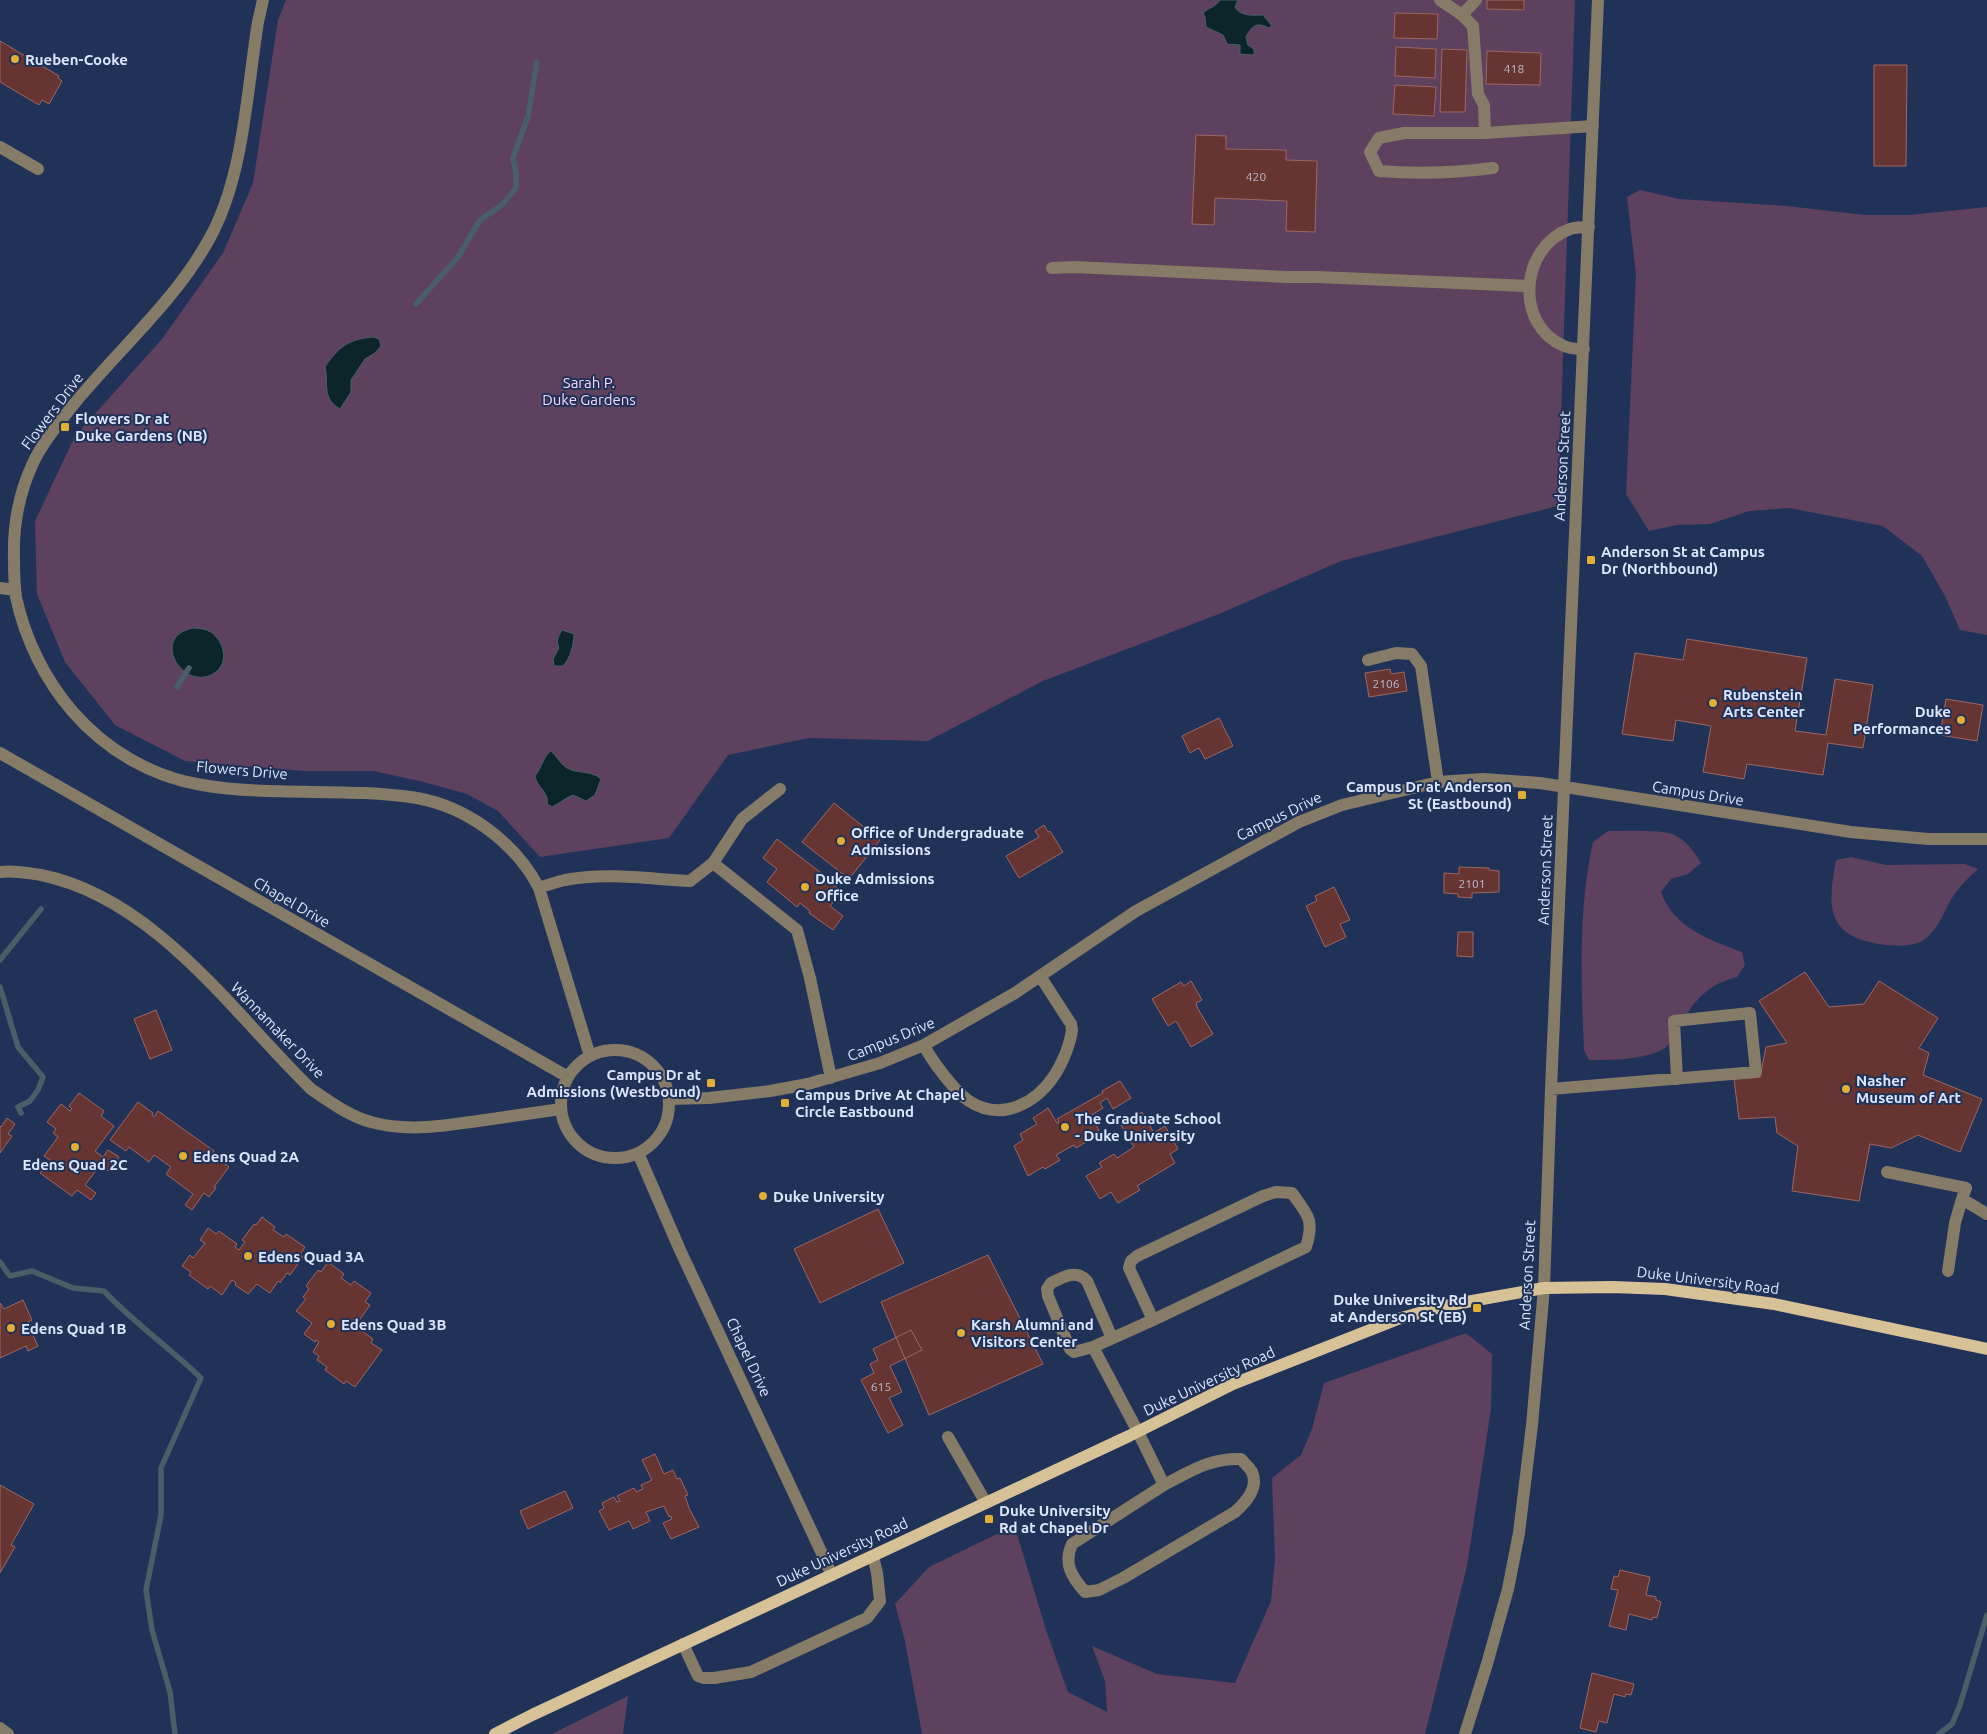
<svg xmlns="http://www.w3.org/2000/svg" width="1987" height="1734" font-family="Ubuntu,sans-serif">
<rect width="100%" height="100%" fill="#213258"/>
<path fill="#5d415f" d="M286,0H1575L1558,506L1341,561L1219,614L1043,681L928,741L809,738L728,755L669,838L540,857L498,811L467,794L424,782L373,771H304L185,761L115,725L65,662L37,594L35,521L75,436L162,339L223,253L253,183L278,20Z
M1640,190L1679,199L1787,206L1865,215H1909L1987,207V635L1960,630L1945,596L1922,556L1883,526L1789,508L1749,511L1710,524L1677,525L1649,531L1626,494L1636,275L1627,197Z
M1608,831C1623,831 1662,829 1675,835C1686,841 1695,852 1701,863L1688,874L1671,879L1661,892C1674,928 1710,940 1742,952L1745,965L1737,977C1718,982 1706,989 1693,1005C1685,1016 1673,1046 1660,1051C1638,1060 1612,1060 1589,1060L1584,1050C1581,981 1578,910 1593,842Z
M1851,857L1886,865L1965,864L1978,869C1968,878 1959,887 1952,898C1943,913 1939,928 1925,939C1915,947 1897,946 1885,945C1826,937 1827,909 1836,860Z
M1466,1333L1492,1354L1491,1409L1467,1566L1425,1734H922L905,1641L895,1604L929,1567L1001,1532L1017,1534L1047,1633L1068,1692L1107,1712L1105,1681L1092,1646L1157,1674L1235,1683L1271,1601L1275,1559L1272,1478L1301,1455L1312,1429L1324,1383Z
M628,1696L623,1734H552Z"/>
<path fill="#0b2528" stroke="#495f68" d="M1220,0H1238L1235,7C1241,17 1252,15 1263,15L1272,26L1269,28C1257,22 1252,25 1246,37L1248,45L1254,49V55L1240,54V45L1227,44L1223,35L1206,27L1205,17L1203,13C1208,8 1216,7 1220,0Z
M373,337L379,339L381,346L375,353L365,359L351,380V392L340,409C321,398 329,383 325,367C338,347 349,339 373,337Z
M193,628C199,628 206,629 211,632C224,641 229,662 216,672C185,695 148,637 193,628Z
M562,630L574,634C574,644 570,659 563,666H554L553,659L559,648C556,640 558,637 562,630Z
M551,751C557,756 560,764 567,768C578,774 591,770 601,779L595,795L586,801L573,795C565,798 559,804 552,807L547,804C550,793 537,788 535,776C542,768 543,756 551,751Z"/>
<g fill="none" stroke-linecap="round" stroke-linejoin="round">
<path stroke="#495f68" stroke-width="5.5" d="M416,304L458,257L480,220L502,205L516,188V174L513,158L528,116L537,62
M177,687L189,668
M0,960L41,909
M0,987L18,1047L43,1077L38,1090L30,1101L18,1107L21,1113
M0,1262L10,1276L32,1271L73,1288L104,1291C134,1323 170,1348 201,1378L161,1468V1515L146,1590L152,1630L170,1692L175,1734
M1939,1734L1952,1724L1960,1705L1987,1615"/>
</g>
<path fill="#663532" stroke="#9e6763" d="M1487,0H1524V10L1487,9Z
M1395,13L1438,14L1437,39L1394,38Z
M0,41L59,76L58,78L62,81L49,104L42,100L39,105L0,82Z
M1396,47L1436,49L1435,78L1395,76Z
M1442,49L1467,50L1465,112H1440Z
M1487,51L1541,53L1540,85L1486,84Z
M1874,65H1907L1906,166H1874Z
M1395,85L1436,87L1434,116L1393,114Z
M1196,135L1226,136V149L1286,150V160L1317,161L1315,232L1286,231L1287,201L1215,198L1214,225L1192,224Z
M1687,639L1807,658L1795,731L1826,735L1835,679L1873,685L1863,748L1828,743L1823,775L1747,764L1744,779L1703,772L1711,726L1676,720L1673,741L1622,734L1635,653L1683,660Z
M1390,669L1391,674L1404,672L1407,691L1369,697L1365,673Z
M1946,699L1983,705L1977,741L1940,735Z
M1219,718L1233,746L1205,759L1199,748L1190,753L1182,736Z
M834,803L880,840L849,879L802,842Z
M1044,825L1048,832L1050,831L1063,852L1019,878L1006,856L1039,837L1035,831Z
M777,839L829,879L828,881L842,892L830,906L843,916L833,930L809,913L810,911L800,903L797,907L767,882L777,869L763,858Z
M1459,867L1489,868V870L1499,871V892L1472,893V898L1458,897V894L1444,893V873L1459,874Z
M1334,887L1350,920L1340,924L1346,937L1325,947L1306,906L1317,901L1315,896Z
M1458,932H1473V957L1457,956Z
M1805,972L1829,1007L1864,1004L1879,981L1938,1018L1919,1048L1929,1053L1923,1075L1982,1099L1960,1152L1918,1135L1891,1148L1870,1144L1859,1201L1792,1191L1798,1146L1777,1133L1775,1117L1739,1119L1734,1079L1760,1077L1766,1047L1787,1043L1759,1001Z
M1191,981L1202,1000L1196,1003L1198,1009L1213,1034L1191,1047L1176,1021L1168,1026L1152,999L1181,982L1184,986Z
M156,1010L172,1050L150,1059L134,1019Z
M1120,1081L1131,1098L1113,1109L1107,1098L1100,1103L1103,1108L1090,1116L1099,1130L1089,1136L1091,1139L1076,1148L1074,1145L1056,1155L1060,1160L1045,1169L1043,1167L1028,1176L1014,1146L1023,1140L1020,1134L1037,1124L1033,1118L1048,1108L1057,1123L1059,1122L1057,1119L1103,1093L1102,1091Z
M79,1093L104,1111L101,1116L114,1126L95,1151L103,1157L108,1150L119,1157L108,1171L100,1165L85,1185L96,1193L91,1200L77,1190L72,1196L40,1173L48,1162L51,1165L53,1162L44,1156L58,1137L53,1133L56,1129L47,1122L61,1104L70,1111L72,1109L69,1106Z
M138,1102L153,1113L152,1115L154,1117L158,1111L214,1151L210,1157L213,1159L215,1157L229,1167L214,1187L216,1188L209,1197L204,1193L192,1210L185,1205L193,1194L166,1174L171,1167L154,1155L149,1162L129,1147L126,1151L110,1140Z
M1142,1112L1154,1133L1165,1126L1178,1149L1170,1154L1175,1163L1137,1186L1140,1190L1118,1203L1111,1192L1100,1199L1086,1176L1102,1167L1099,1163L1114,1154L1117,1158L1134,1147L1121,1125Z
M7,1118L15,1124L8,1134L12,1136L0,1153V1126L1,1127Z
M878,1209L904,1263L820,1303L794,1249Z
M262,1217L275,1227L273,1230L284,1237L286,1234L305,1247L300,1255L303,1257L290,1275L287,1273L280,1283L278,1281L270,1293L257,1284L248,1294L235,1285L236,1283L232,1280L222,1295L210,1286L208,1289L189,1275L191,1272L182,1266L190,1255L193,1258L205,1243L200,1240L208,1228L216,1234L219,1231L237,1244L235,1247L239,1250L245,1242L242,1240L254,1224L256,1225Z
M988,1255L1043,1364L929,1415L881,1302Z
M328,1262L344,1274L341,1278L351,1285L354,1281L371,1293L365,1302L370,1305L358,1322L354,1319L349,1326L356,1331L358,1328L373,1339L371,1343L382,1350L355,1387L346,1381L344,1384L325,1370L327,1367L317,1360L319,1356L313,1352L319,1342L316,1340L315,1342L304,1334L312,1323L296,1311L306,1299L303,1297L309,1289L306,1286L318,1270L321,1272Z
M23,1300L32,1320L20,1326L24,1334L31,1331L38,1346L28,1351L26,1346L0,1358V1303L4,1309Z
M911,1330L922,1350L890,1366L902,1392L889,1398L903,1425L888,1433L861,1380L874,1373L870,1364L878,1360L873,1349Z
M655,1454L664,1474L673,1470L677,1479L680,1478L688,1495L685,1496L689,1508L699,1527L671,1539L663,1523L672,1519L671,1516L669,1517L664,1506L646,1512L650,1521L633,1529L629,1521L609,1530L599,1511L604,1508L602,1503L614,1497L617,1502L620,1501L617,1496L634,1488L636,1492L643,1489L641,1485L652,1480L642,1460Z
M0,1485L34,1504L11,1545L15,1547L0,1573Z
M565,1491L573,1508L528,1529L520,1511Z
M1620,1570L1650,1577L1646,1595L1656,1597V1600L1661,1602L1657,1618L1653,1617L1652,1620L1629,1614L1626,1630L1609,1626L1618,1590L1611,1589L1614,1576L1618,1577Z
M1592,1673L1634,1684L1631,1695L1626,1694L1625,1697L1614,1694L1607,1723L1599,1721L1596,1732L1580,1728Z"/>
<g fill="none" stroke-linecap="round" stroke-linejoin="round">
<path stroke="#857b67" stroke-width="12" d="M263,0L258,22C247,90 244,171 213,232C178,300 117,350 70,409C57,426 42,443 33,463C19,493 13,525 14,558C14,571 14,584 16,597C25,639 45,680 73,712C106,750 152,777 202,785C272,797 346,787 417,798C467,807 515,842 539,888L590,1056
M1440,0L1462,15L1473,26L1478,94L1484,105L1485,133H1404L1379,138L1370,152L1379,171C1417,174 1455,173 1493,168
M1462,15L1476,0
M1485,133L1593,126
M0,147L38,169
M1052,268L1074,267L1286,277H1318L1529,286
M1584,349C1577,349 1570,349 1564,346C1514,325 1520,247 1570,229C1576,227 1583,227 1589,227
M0,588L15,590
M1368,660L1396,653L1412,654L1421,666L1438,782
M0,753L568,1077
M713,863L797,930L810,978L831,1078
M0,872C14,870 28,873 41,875C155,898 233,1013 311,1089C330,1102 349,1116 371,1122C407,1132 442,1126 478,1121C505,1117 533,1113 561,1109
M539,888C547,885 556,882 565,880C606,872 649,879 690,881L713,863L742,819L780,789
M924,1045C929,1056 936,1065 943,1074C951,1084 958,1094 969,1101C1001,1122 1035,1104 1054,1076C1062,1064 1070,1045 1072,1030L1071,1024L1040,976
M561 1104a54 54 0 1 1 108 0a54 54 0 1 1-108 0Z
M1551,1089L1756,1072L1750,1013L1674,1021L1677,1079
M669,1099L709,1098L770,1091L808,1084L880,1063L924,1045L1015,993L1136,911L1299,822L1342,805L1438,782L1483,779L1540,783L1851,832L1928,839H1987
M638,1153L680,1250L832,1575
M1887,1172L1966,1188L1962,1199
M1948,1271L1955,1223L1962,1199L1987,1214
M1153,1320L1129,1268L1131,1261L1137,1256L1263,1196L1276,1192L1292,1193C1307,1214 1315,1219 1306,1247L1153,1320L1093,1347L1138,1432L1164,1485L1072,1544C1063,1564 1072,1577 1085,1592L1099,1590L1123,1578L1235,1512C1246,1502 1259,1488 1252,1472C1250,1468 1244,1463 1241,1459C1210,1458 1191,1471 1164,1485
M1093,1347L1074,1352L1070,1349L1048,1296L1047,1289L1051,1283C1063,1277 1076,1269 1087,1281L1112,1338
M948,1437L986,1503
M683,1644L698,1676L704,1678H714L751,1672L867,1618L880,1601L877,1573L873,1556
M0,1728L8,1734
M1465,1734L1487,1664L1508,1589L1519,1533L1532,1425L1544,1288L1551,1089L1598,0"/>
<path stroke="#d7c297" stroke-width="12" d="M495,1734L532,1715L1129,1436L1233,1384L1398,1319L1444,1306L1544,1288L1612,1287L1665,1289L1774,1304L1987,1349"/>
</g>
<g fill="#e2af34" stroke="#213258" stroke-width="2">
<circle cx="15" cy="59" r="5"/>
<rect x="60" y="422" width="10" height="10" rx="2.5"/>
<rect x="1586" y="555" width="10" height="10" rx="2.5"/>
<circle cx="1713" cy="703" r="5"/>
<circle cx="1961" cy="720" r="5"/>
<rect x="1517" y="790" width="10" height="10" rx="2.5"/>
<circle cx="841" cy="841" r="5"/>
<circle cx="805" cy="887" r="5"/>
<rect x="706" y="1078" width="10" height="10" rx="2.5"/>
<circle cx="1846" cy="1089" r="5"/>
<rect x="780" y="1098" width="10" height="10" rx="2.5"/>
<circle cx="1065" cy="1127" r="5"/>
<circle cx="75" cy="1147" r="5"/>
<circle cx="183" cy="1156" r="5"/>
<circle cx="763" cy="1196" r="5"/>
<circle cx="248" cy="1256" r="5"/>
<rect x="1472" y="1303" width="10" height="10" rx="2.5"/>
<circle cx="331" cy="1324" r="5"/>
<circle cx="11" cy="1328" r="5"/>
<circle cx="961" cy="1333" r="5"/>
<rect x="984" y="1514" width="10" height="10" rx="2.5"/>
</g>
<g text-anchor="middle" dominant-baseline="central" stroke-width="4" stroke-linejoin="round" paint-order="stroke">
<g font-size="12" fill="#bcbacb">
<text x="1514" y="68">418</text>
<text x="1256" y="176">420</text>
<text x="1386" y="683">2106</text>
<text x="1472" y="883">2101</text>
<text x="881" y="1386">615</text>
</g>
<g font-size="15" font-weight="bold" fill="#d9e6fe" stroke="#213258" text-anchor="start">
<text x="25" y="59">Rueben-Cooke</text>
<text x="75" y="418">Flowers Dr at<tspan x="75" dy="17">Duke Gardens (NB)</tspan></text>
<text x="1601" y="551">Anderson St at Campus<tspan x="1601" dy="17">Dr (Northbound)</tspan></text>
<text x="1723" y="694">Rubenstein<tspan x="1723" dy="17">Arts Center</tspan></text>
<text x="1951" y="711" text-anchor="end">Duke<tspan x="1951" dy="17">Performances</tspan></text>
<text x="1512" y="786" text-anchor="end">Campus Dr at Anderson<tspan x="1512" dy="17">St (Eastbound)</tspan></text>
<text x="851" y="832">Office of Undergraduate<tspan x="851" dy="17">Admissions</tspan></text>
<text x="815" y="878">Duke Admissions<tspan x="815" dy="17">Office</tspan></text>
<text x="701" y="1074" text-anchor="end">Campus Dr at<tspan x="701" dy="17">Admissions (Westbound)</tspan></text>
<text x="1856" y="1080">Nasher<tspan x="1856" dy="17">Museum of Art</tspan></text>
<text x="795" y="1094">Campus Drive At Chapel<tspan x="795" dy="17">Circle Eastbound</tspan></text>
<text x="1075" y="1118">The Graduate School<tspan x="1075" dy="17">- Duke University</tspan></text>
<text x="193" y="1156">Edens Quad 2A</text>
<text x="75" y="1164" text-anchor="middle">Edens Quad 2C</text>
<text x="773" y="1196">Duke University</text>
<text x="258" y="1256">Edens Quad 3A</text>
<text x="1467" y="1299" text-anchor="end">Duke University Rd<tspan x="1467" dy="17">at Anderson St (EB)</tspan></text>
<text x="341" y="1324">Edens Quad 3B</text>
<text x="971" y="1324">Karsh Alumni and<tspan x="971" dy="17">Visitors Center</tspan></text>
<text x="21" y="1328">Edens Quad 1B</text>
<text x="999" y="1510">Duke University<tspan x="999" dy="17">Rd at Chapel Dr</tspan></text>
</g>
<g font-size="15" fill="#fad5fc" stroke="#213258">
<text x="589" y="382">Sarah P.<tspan x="589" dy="17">Duke Gardens</tspan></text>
</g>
<g font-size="15" fill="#d9e6fe" stroke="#213258">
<text transform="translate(52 411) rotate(-53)">Flowers Drive</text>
<text transform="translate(1562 466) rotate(-87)">Anderson Street</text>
<text transform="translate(242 770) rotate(5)">Flowers Drive</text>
<text transform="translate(1698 793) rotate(9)">Campus Drive</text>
<text transform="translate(1279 816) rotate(-26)">Campus Drive</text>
<text transform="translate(1545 870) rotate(-88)">Anderson Street</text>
<text transform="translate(292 902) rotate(30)">Chapel Drive</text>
<text transform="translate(278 1030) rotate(46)">Wannamaker Drive</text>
<text transform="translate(891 1039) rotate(-22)">Campus Drive</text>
<text transform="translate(1527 1275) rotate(-87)">Anderson Street</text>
<text transform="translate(1708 1280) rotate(7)">Duke University Road</text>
<text transform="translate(749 1357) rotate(65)">Chapel Drive</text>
<text transform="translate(1209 1381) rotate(-25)">Duke University Road</text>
<text transform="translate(842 1552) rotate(-25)">Duke University Road</text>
</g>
</g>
</svg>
